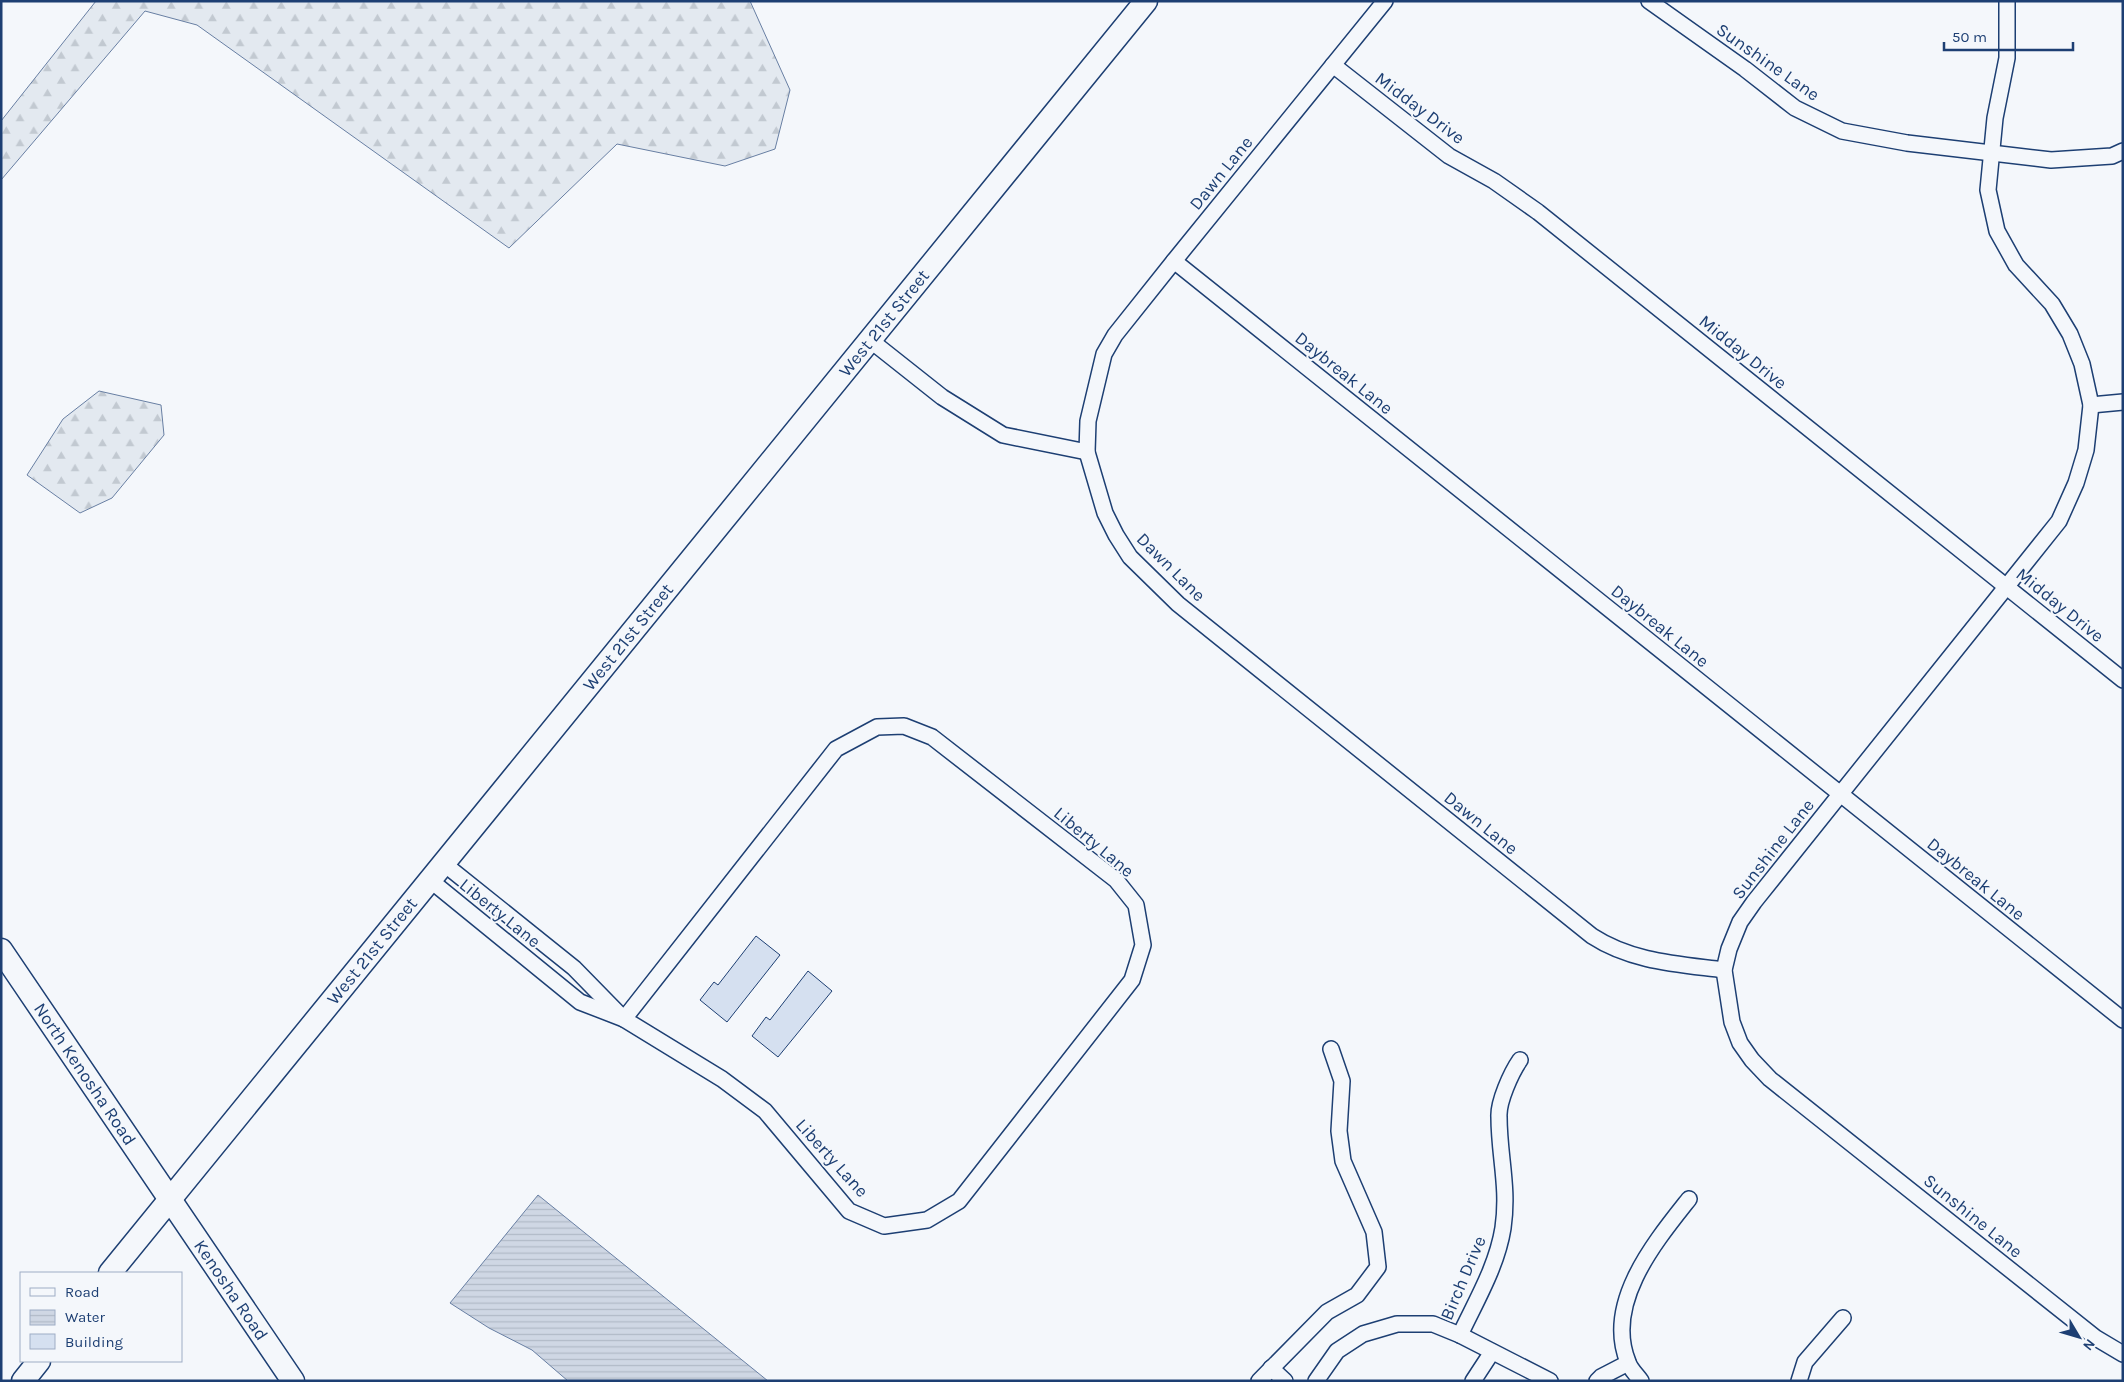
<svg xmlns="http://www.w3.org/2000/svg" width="2124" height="1382" font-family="Karla,sans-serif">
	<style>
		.forest { fill: url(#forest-firs); stroke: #687fa3 }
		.water { fill: url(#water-rules); stroke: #687fa3 }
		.building { fill: #d5e0f0; stroke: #1d3f73 }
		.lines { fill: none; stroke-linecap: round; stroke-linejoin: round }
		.street-casing { stroke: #1d3f73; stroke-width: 18 }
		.secondary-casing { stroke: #1d3f73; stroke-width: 25 }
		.street { stroke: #f4f7fb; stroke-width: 15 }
		.secondary { stroke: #f4f7fb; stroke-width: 22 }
		.labels { text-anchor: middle; stroke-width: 4; stroke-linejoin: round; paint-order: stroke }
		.street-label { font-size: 18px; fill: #1d3f73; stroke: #f4f7fb }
	</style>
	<defs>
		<pattern id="forest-firs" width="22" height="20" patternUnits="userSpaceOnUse" patternTransform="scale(1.25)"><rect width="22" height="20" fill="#e3e9f0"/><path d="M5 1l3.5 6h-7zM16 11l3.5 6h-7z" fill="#c2c9d1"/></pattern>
		<pattern id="water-rules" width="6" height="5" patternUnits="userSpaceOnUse" patternTransform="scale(1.25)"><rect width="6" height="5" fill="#cfd7e4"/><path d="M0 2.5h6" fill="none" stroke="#b1bac7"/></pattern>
	</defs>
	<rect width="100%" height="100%" fill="#f4f7fb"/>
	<g class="forest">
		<path d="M96,1H750L790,90L775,149L725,166L617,144L509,248L197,25L145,11L1,180V121Z"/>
		<path d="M99,391L161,405L164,435L112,498L80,513L27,475L63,419Z"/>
	</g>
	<path class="water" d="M538,1195L768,1381H568L532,1350L489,1328L450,1303Z"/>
	<g class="building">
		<path d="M756,936L780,955L727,1022L700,1000L714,982L718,985Z"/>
		<path d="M808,971L832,991L778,1057L752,1036L766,1017L770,1020Z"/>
	</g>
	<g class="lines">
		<defs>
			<g id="street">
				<path d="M1385,1L1174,261L1115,335L1104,354L1088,421L1087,452L1105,513L1116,535L1130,557L1178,604L1592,936C1632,962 1678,964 1724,970"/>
				<path d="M1649,1L1745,69L1795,108L1842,131L1907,143L2051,160L2112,156L2123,151"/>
				<path d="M2007,1V58L1995,118L1988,190L1997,231L2016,265L2052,304L2070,334L2082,364L2091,405L2086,450L2076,483L2059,521L1754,902L1740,922L1729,949L1724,970L1732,1022L1740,1043L1752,1060L1770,1079L2096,1338L2123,1354"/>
				<path d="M1333,65L1449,156L1494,181L1538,212L2123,680"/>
				<path d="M1174,261L2123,1020"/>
				<path d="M870,340L942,397L1003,435L1087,452"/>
				<path d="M2091,405L2123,402"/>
				<path d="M904,726L932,737L1116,880L1136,905L1143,945L1132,980L959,1201L927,1220L884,1226L849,1211L765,1111L722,1079L624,1019L836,749L877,727Z"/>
				<path d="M443,863L574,968L621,1016"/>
				<path d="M430,880L580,1002L624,1019"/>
				<path d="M1460,1335C1476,1301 1497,1266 1503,1228C1509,1187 1499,1156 1499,1117C1498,1102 1511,1073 1520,1060"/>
				<path d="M1271,1368L1285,1381"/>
				<path d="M1259,1381L1327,1312L1357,1295L1378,1267L1374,1232L1343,1161L1339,1131L1342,1081L1331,1049"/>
				<path d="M1316,1381L1337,1351L1363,1334L1397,1324H1433L1460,1335L1550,1381"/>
				<path d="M1473,1381L1492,1352"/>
				<path d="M1597,1381L1601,1377L1628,1363"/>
				<path d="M1641,1381C1637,1375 1630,1369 1628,1362C1604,1303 1655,1242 1689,1199"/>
				<path d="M1799,1381L1805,1362L1843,1318"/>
			</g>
			<g id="secondary">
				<path d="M1,950L293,1381"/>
				<path d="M110,1273L1146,1"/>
				<path d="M23,1381L39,1361"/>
			</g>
		</defs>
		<use href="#street" class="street-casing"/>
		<use href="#secondary" class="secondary-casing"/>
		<use href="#street" class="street"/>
		<use href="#secondary" class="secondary"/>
	</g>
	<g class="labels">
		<g class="street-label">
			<text transform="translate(1768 62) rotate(35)" y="6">Sunshine Lane</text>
			<text transform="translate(1420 108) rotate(37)" y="6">Midday Drive</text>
			<text transform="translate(1221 173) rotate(-51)" y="6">Dawn Lane</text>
			<text transform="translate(884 323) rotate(-51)" y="6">West 21st Street</text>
			<text transform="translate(1743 352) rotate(39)" y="6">Midday Drive</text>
			<text transform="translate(1344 373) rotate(39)" y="6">Daybreak Lane</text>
			<text transform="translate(1171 567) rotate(45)" y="6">Dawn Lane</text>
			<text transform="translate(2060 605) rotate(39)" y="6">Midday Drive</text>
			<text transform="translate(1660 626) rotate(39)" y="6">Daybreak Lane</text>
			<text transform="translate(628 637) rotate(-51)" y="6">West 21st Street</text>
			<text transform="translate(1481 823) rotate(39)" y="6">Dawn Lane</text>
			<text transform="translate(1094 842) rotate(40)" y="6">Liberty Lane</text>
			<text transform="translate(1773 849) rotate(-52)" y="6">Sunshine Lane</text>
			<text transform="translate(1976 879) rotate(39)" y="6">Daybreak Lane</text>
			<text transform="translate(500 913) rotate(39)" y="6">Liberty Lane</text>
			<text transform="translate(372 951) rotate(-51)" y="6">West 21st Street</text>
			<text transform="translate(85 1074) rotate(56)" y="6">North Kenosha Road</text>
			<text transform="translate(832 1158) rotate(48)" y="6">Liberty Lane</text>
			<text transform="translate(1973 1216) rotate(39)" y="6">Sunshine Lane</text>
			<text transform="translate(1463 1278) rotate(-67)" y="6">Birch Drive</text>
			<text transform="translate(231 1290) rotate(56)" y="6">Kenosha Road</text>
		</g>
	</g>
	<rect width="2124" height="1382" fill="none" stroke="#1d3f73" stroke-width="5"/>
	<rect x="20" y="1272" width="162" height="90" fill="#f4f7fb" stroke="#9eadc5"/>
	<rect x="30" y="1288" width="25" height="8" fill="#f4f7fb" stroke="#9eadc5"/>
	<text x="65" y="1297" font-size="15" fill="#1d3f73">Road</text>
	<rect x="30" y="1310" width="25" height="15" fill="url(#water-rules)" stroke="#9eadc5"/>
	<text x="65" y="1322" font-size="15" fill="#1d3f73">Water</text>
	<rect x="30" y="1334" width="25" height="15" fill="#d5e0f0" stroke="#9eadc5"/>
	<text x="65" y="1347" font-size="15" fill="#1d3f73">Building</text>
	<g transform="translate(2079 1337) rotate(128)" stroke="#f4f7fb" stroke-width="4" paint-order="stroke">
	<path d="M0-4L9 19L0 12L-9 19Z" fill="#1d3f73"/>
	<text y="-8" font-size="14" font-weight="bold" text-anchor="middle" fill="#1d3f73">N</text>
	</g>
	<path d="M1944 42v8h129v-8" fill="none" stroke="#1d3f73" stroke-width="2.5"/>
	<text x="1952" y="42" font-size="15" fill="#1d3f73" stroke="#f4f7fb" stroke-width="4" paint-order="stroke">50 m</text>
</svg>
